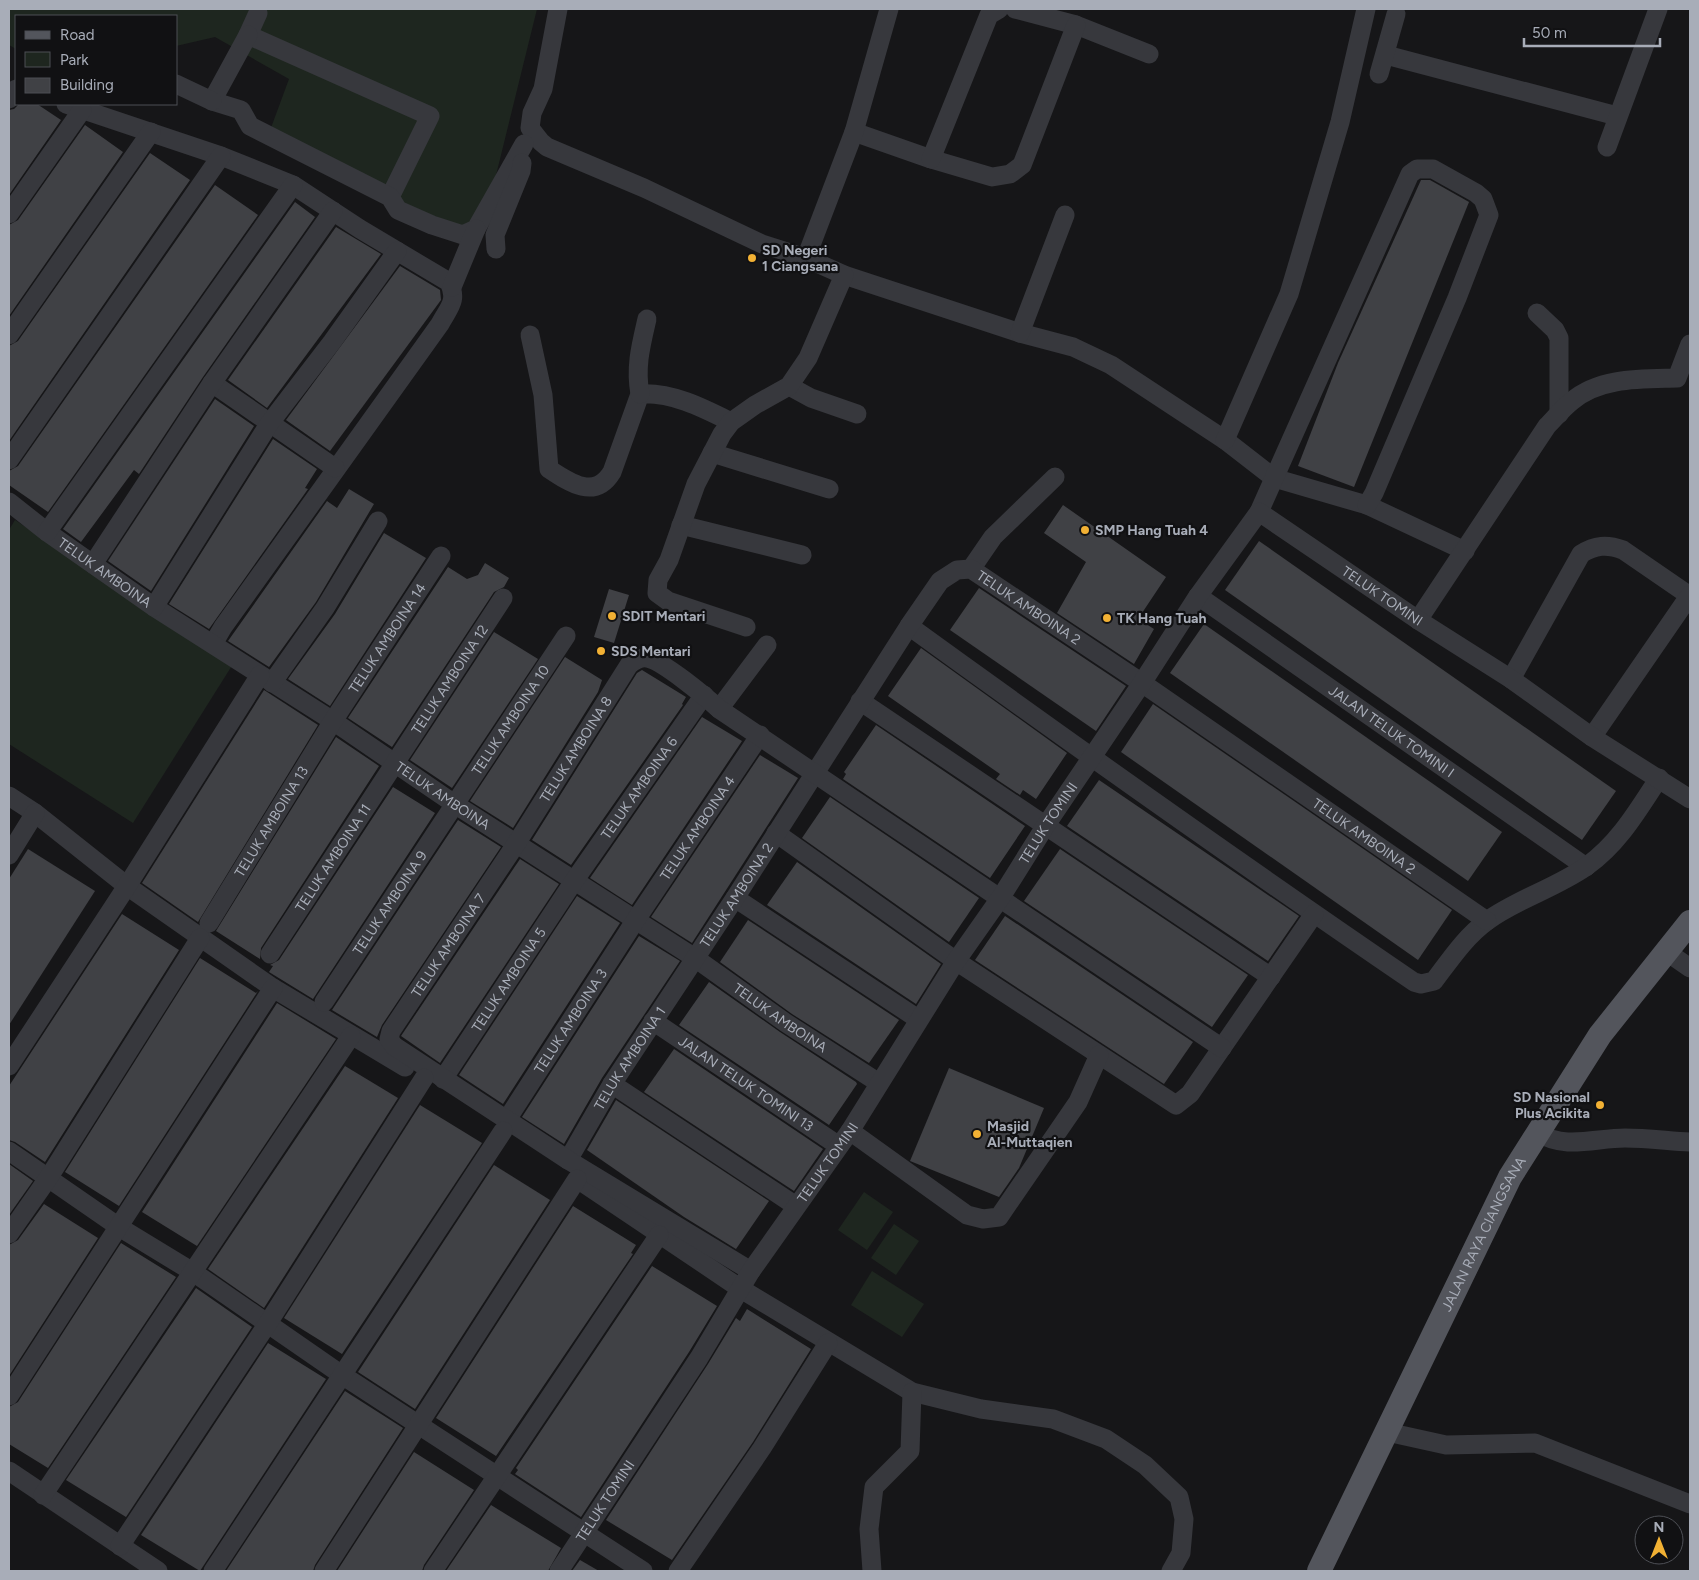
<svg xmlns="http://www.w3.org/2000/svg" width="1699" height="1580" font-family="Figtree,sans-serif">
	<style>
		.green { fill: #1e261f }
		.building { fill: #404145 }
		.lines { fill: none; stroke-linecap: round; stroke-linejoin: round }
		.minor { stroke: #37383d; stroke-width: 19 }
		.major { stroke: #53555c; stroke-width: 24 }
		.poi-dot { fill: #f2b134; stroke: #111113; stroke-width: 2 }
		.labels { text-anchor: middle; stroke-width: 4.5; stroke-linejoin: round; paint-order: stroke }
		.poi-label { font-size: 14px; font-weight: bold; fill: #a8adb8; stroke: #111113; text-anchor: start }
		.street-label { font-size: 14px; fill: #a8adb8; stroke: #111113 }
	</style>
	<rect width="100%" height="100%" fill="#161618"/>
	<g class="green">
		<path d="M9,9H537L481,236L265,144L289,79L215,37L176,46V16H16V49L9,45Z"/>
		<path d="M15,520L233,664L133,823L9,744V530Z"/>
		<path d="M864,1192L893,1212L867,1250L838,1230Z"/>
		<path d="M894,1224L919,1241L896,1275L871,1258Z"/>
		<path d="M872,1271L924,1304L902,1337L851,1305Z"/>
	</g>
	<g class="building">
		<path d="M19,104H37L61,120L9,195V110L14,109Z"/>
		<path d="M85,125L123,152L9,316V225L18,220Z"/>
		<path d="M150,153L190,180L9,441V346L18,341Z"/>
		<path d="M1421,180H1430L1469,202L1354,487L1298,466L1338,363Z"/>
		<path d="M215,185L258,215L48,512L9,485V471L18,466Z"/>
		<path d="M295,202L315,217L203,377L139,474L134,470L81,542L63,529Z"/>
		<path d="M336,227L381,254L267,408L228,380Z"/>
		<path d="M400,266L440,290L441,300L330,451L286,420Z"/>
		<path d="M215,399L254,426L151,591L108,561Z"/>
		<path d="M273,439L317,469L305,488L308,489L209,629L169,604Z"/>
		<path d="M349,489L374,504L316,602L269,667L228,641L327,501L337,508Z"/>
		<path d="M1063,505L1166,577L1138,619L1154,629L1134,664L1057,613L1086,562L1044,533Z"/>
		<path d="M384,533L426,558L330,706L288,679L335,614Z"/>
		<path d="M1259,541L1616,791L1582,840L1225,590Z"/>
		<path d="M485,563L509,578L504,587L494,592L392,747L348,718L448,567L467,579L478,575Z"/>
		<path d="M979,588L1126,686L1096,731L950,630Z"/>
		<path d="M609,589L629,595L614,643L594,637Z"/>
		<path d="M1204,624L1502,832L1468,881L1170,673Z"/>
		<path d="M494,632L538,659L452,788L410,760Z"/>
		<path d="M921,648L1067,753L1036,799L1023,790L1020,795L996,779L1000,774L888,696Z"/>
		<path d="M565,657L602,680L598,692L513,828L470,801Z"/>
		<path d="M642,670L686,697L682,704L683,705L571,865L532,840L637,673Z"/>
		<path d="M264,690L318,725L198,922L142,883Z"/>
		<path d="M1153,704L1452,910L1418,960L1121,752Z"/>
		<path d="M702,717L742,741L632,905L590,878Z"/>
		<path d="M876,725L1025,826L990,878L843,779L846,774L844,772Z"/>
		<path d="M336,737L379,766L261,948L260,959L216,931Z"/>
		<path d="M760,755L798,778L692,943L651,917Z"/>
		<path d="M1099,780L1299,916L1268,961L1067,826Z"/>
		<path d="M393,787L435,813L313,999L269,972L273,966L270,965L279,960Z"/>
		<path d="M830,797L979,898L949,942L802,838Z"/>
		<path d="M458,820L501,847L382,1025L377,1037L332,1010Z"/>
		<path d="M28,849L95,891L9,1025V879Z"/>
		<path d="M1060,849L1248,975L1212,1027L1024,901Z"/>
		<path d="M520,859L559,884L440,1063L401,1036Z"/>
		<path d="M797,862L941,964L916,1004L767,905Z"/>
		<path d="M577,896L620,923L503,1104L459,1075Z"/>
		<path d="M122,914L179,950L45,1162L15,1142L9,1140V1086Z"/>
		<path d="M1005,916L1193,1042L1164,1084L975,960Z"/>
		<path d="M748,920L899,1020L869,1063L792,1014L720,962Z"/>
		<path d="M639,936L680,961L602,1078L564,1144L522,1117Z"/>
		<path d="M200,958L256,993L258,991L119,1206L65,1172Z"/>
		<path d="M709,982L780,1032L856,1082L857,1084L829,1125L679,1025Z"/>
		<path d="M277,1003L336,1039L197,1246L142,1212Z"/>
		<path d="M674,1049L823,1149L794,1191L644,1092Z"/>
		<path d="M345,1066L398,1098L264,1308L208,1269Z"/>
		<path d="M949,1068L1044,1108L1019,1168L999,1197L910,1161Z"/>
		<path d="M616,1100L769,1201L736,1249L684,1217L587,1150Z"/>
		<path d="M420,1105L482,1143L342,1354L284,1318Z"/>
		<path d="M9,1164L33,1181L9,1215Z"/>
		<path d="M494,1165L550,1200L415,1409L358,1372Z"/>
		<path d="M44,1204L98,1238L9,1376V1245L18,1240Z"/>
		<path d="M573,1206L636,1245L631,1253L633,1254L496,1456L436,1418Z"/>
		<path d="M121,1243L176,1277L48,1468L9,1444V1407L18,1402Z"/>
		<path d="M652,1266L717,1306L689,1352L581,1517L515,1474L518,1470L516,1468Z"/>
		<path d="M196,1288L252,1327L126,1517L66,1480Z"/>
		<path d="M747,1309L811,1349L753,1442L672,1560L606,1520L708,1364L736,1318L740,1321Z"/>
		<path d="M268,1343L326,1379L200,1571L141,1535Z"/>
		<path d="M345,1391L403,1428L315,1565L313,1571H226Z"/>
		<path d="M414,1452L474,1490L424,1565L422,1571H337Z"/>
		<path d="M491,1505L561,1548L548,1571H446Z"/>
		<path d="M580,1560L599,1571H572Z"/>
	</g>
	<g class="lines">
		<g class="minor">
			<path d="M558,9L543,89L532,113L530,128L541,142L547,147L644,188L762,244L806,258L844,275L1020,333L1073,347L1111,365L1225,440L1274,478L1367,505L1465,551"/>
			<path d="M1015,9L1076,25L1149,54"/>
			<path d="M258,13L248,35L430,116L390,197"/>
			<path d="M248,35L212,101L241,110L250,126L390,197L398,210L432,225L463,235L476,229L524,144"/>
			<path d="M1386,55L1617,116"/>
			<path d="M1379,74L1396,14"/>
			<path d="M176,84L212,101"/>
			<path d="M9,99L16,89"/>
			<path d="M66,104L221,156L293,185L360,229L449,282C458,301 449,307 440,324L223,627L213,644"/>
			<path d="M854,132L931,159L992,177L1010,174L1022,165L1076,25"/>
			<path d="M1607,147L1658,9"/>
			<path d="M931,159L989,15L999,9"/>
			<path d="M9,214L82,110"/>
			<path d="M496,249L495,235L521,171L522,163"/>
			<path d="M806,258L854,132L889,9"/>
			<path d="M452,287L476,229"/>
			<path d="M1537,313L1555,330L1559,338V414"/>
			<path d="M1020,333L1065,215"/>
			<path d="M9,335L151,132"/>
			<path d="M530,335L543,395L549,469C570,483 595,500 612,472L640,394C672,392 703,408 731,422"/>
			<path d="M212,383L335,468"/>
			<path d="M789,386L811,398L857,414"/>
			<path d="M640,394C635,367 641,345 647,319"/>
			<path d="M1225,440L1289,294L1340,122L1366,9"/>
			<path d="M712,453L829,489"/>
			<path d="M9,460L221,156"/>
			<path id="s1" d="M9,502L47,532L154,607L333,721L456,805L695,958L786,1023L879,1083"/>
			<path d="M1259,512L1410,174L1417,169H1433L1476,193L1483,199L1489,215L1457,298L1374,493L1367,505"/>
			<path d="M681,525L802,555"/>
			<path d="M47,532L293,185"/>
			<path d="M93,564L212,383L333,211"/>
			<path d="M971,569L993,537L1055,477"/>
			<path id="s2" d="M1198,596L1586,867"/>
			<path d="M154,607L269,424L332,342L397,251"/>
			<path d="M1418,620L1547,426C1555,418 1563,408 1572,401C1600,377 1642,379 1677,378L1690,344"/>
			<path d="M909,626C1076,747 1244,866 1414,982L1421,984L1434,981C1450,960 1465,937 1487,921C1517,899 1556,888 1587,866C1619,843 1638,810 1659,778"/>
			<path d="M746,627L668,601L657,593L658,580L669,560L696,484L722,434L731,422L755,405L789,386L808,358L844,275"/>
			<path d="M1511,679L1581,554C1595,545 1607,544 1623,550L1690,596"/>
			<path d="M272,683L325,608L378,521"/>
			<path d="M860,701L1271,977"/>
			<path d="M719,709L767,645"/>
			<path d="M1592,737L1690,595"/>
			<path d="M9,796L35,813L127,886L273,988L405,1067"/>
			<path d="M776,833L956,961L1176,1105L1190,1094L1314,914"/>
			<path d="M9,855L35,813"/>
			<path d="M735,898L918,1019"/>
			<path id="s3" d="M209,923L333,721L441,556"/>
			<path d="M1667,952L1690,968"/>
			<path id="s4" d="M270,954L503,598"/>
			<path id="s5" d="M324,1002L566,636"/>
			<path id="s6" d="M653,1021L839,1146"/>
			<path d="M9,1066L127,886L260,675"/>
			<path id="s7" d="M443,1079L574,881L704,695"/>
			<path d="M612,1084L796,1206"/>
			<path id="s8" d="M506,1121L635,921L760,735"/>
			<path d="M850,1131L967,1215L983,1219L999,1217L1078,1102L1099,1055"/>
			<path d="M1539,1133C1564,1150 1596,1138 1625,1138C1647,1138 1669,1141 1690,1142"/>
			<path d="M9,1151L119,1227L193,1272L342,1375L643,1571"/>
			<path id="s9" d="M568,1160L612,1084L735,898L909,626L940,581L957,570L971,569L1142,683L1487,921"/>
			<path d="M585,1184L741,1289L912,1392L981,1409L1053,1419L1106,1439L1145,1465L1179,1497L1184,1519L1181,1553L1171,1571"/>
			<path d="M9,1234L49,1177L200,938"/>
			<path id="s10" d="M751,1271L568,1160L394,1046L389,1039L391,1031L516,844L629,665C634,661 640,657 647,658C663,661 706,697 719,709L1222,1048"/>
			<path d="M9,1396L273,988"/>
			<path d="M1387,1432L1446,1445L1535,1443L1690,1504"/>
			<path d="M9,1471L158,1571"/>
			<path d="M43,1495L351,1036"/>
			<path d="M120,1546L268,1323L424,1078"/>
			<path d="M213,1571L503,1131"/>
			<path d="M324,1571L577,1179"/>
			<path d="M433,1571L659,1235"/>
			<path id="s11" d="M559,1571L699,1358L751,1271L850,1131L956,961L1001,897L1046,825L1142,683L1198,596L1259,512L1418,620L1511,679L1592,737L1690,799"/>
			<path d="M678,1571L762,1448L828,1343"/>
			<path d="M872,1571L869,1529L874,1487L910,1451L912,1392"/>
		</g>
		<path class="major" id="s12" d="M1319,1571L1510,1177L1600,1035L1690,922"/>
	</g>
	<g class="poi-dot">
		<circle cx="752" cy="258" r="5"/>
		<circle cx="1085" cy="530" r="5"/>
		<circle cx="612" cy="616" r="5"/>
		<circle cx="1107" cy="618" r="5"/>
		<circle cx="601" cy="651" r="5"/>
		<circle cx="1600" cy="1105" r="5"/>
		<circle cx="977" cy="1134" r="5"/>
	</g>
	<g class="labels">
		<g class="poi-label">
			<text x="762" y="255">SD Negeri<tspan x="762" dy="16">1 Ciangsana</tspan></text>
			<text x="1095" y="535">SMP Hang Tuah 4</text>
			<text x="622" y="621">SDIT Mentari</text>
			<text x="1117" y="623">TK Hang Tuah</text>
			<text x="611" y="656">SDS Mentari</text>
			<text x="1590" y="1102" text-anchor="end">SD Nasional<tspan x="1590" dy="16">Plus Acikita</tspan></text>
			<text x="987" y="1131">Masjid<tspan x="987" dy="16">Al-Muttaqien</tspan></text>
		</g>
		<g class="street-label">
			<text dy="5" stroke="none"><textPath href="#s1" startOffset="119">TELUK AMBOINA</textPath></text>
			<text dy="5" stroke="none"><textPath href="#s11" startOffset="1419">TELUK TOMINI</textPath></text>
			<text dy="5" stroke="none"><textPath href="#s9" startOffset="792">TELUK AMBOINA 2</textPath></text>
			<text dy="5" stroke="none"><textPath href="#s3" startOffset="336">TELUK AMBOINA 14</textPath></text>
			<text dy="5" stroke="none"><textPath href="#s4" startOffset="328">TELUK AMBOINA 12</textPath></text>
			<text dy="5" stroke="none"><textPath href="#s5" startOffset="338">TELUK AMBOINA 10</textPath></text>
			<text dy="5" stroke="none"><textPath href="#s2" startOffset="236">JALAN TELUK TOMINI I</textPath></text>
			<text dy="5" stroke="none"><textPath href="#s10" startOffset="776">TELUK AMBOINA 8</textPath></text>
			<text dy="5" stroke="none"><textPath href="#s7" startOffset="351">TELUK AMBOINA 6</textPath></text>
			<text dy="5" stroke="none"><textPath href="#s1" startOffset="524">TELUK AMBOINA</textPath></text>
			<text dy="5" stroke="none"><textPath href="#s3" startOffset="119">TELUK AMBOINA 13</textPath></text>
			<text dy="5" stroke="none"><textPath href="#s11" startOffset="894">TELUK TOMINI</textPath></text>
			<text dy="5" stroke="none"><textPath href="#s8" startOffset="350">TELUK AMBOINA 4</textPath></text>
			<text dy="5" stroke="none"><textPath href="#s9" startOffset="1198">TELUK AMBOINA 2</textPath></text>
			<text dy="5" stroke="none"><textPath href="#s4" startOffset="115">TELUK AMBOINA 11</textPath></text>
			<text dy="5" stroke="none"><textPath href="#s9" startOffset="314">TELUK AMBOINA 2</textPath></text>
			<text dy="5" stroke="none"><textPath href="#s5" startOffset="119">TELUK AMBOINA 9</textPath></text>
			<text dy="5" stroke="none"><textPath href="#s10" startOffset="542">TELUK AMBOINA 7</textPath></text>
			<text dy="5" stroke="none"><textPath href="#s7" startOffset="119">TELUK AMBOINA 5</textPath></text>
			<text dy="5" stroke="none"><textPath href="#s1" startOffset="928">TELUK AMBOINA</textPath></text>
			<text dy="5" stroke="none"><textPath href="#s8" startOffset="119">TELUK AMBOINA 3</textPath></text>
			<text dy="5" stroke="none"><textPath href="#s9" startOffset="119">TELUK AMBOINA 1</textPath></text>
			<text dy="5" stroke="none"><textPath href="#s6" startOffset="112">JALAN TELUK TOMINI 13</textPath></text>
			<text dy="5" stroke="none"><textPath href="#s11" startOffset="489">TELUK TOMINI</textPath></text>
			<text dy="5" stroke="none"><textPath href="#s12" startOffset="375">JALAN RAYA CIANGSANA</textPath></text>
			<text dy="5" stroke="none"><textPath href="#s11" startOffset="84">TELUK TOMINI</textPath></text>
		</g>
	</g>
	<rect width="1699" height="1580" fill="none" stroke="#a8adb8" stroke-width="20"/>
	<rect x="15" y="15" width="162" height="90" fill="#111113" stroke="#4d4f55"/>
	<rect x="25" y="31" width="25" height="8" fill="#53555c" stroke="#4d4f55"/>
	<text x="60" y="40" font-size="15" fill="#a8adb8">Road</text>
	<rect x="25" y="52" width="25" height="15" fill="#1e261f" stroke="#4d4f55"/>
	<text x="60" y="65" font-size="15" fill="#a8adb8">Park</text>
	<rect x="25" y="78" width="25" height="15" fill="#404145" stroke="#4d4f55"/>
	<text x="60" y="90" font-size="15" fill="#a8adb8">Building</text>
	<g transform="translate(1659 1540)"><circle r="24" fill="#111113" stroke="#4d4f55"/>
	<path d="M0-4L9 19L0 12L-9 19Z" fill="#f2b134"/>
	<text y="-8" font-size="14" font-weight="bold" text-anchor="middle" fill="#a8adb8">N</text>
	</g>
	<path d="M1524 38v8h136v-8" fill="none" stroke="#a8adb8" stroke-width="2.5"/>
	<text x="1532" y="38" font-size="15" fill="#a8adb8" stroke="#111113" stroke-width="4" paint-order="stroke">50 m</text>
</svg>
